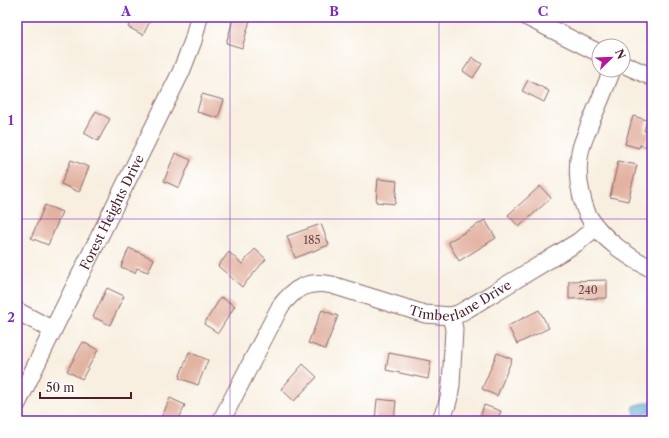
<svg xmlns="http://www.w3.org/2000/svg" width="669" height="438" font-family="'Libre Caslon Text',serif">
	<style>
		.water { fill: #58abd4; stroke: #516580 }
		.building { fill: #e3b3a2 }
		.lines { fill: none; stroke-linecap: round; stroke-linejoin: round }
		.minor-casing { stroke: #87686a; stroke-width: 19 }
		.minor { stroke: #fff; stroke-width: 17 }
		.grid { fill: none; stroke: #7b2cbf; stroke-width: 1; stroke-opacity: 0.55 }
		.labels { text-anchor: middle; stroke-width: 3; stroke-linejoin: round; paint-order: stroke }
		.number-label { font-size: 11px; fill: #704449 }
		.street-label { font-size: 13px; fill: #4a1f2b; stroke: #fff }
		.neatline { fill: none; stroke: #7b2cbf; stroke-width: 1.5 }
		.grid-label { font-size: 13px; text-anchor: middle; font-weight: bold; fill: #7b2cbf }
	</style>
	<rect width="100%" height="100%" fill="#fff"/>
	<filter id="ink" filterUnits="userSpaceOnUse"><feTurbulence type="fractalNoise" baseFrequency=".025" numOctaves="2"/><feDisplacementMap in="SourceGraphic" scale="8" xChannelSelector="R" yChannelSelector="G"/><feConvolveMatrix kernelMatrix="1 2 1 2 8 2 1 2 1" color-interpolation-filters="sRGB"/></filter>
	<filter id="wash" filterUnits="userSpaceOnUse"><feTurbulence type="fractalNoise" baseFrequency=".012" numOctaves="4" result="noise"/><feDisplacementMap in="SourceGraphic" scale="16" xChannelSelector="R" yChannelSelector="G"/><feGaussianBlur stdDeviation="0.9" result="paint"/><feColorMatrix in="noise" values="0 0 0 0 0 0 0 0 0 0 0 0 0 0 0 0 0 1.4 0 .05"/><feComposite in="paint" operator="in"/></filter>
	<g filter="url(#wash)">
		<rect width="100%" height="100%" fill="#f8efe0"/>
		<path class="water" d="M652,401V411L635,416L633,406Z"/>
		<g id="blocks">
			<g class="building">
				<path d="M133,17H152L143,35L128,27Z"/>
				<path d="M234,17H251L242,48L226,43Z"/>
				<path d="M472,57L482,64L473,78L463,71Z"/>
				<path d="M528,80L549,91L544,102L522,91Z"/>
				<path d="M202,94L224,100L218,118L197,112Z"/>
				<path d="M96,111L110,119L98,141L84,133Z"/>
				<path d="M633,116L647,120L644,131L650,132L645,147L640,145L639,148L625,144Z"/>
				<path d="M175,153L191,160L179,188L164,181Z"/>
				<path d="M71,160L89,167L79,192L61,184Z"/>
				<path d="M618,161L637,165L628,201L610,197Z"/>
				<path d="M378,179L397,181L395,204L376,202Z"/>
				<path d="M540,186L551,198L519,227L508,215Z"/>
				<path d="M45,205L62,212L48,245L31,238Z"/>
				<path d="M485,220L496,238L459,261L448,242Z"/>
				<path d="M321,224L329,245L295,258L287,236Z"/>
				<path d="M129,248L154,259L148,272L137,268L135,273L121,267Z"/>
				<path d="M255,249L266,259L242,287L218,266L229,252L242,264Z"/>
				<path d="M607,280V298L569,299V281Z"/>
				<path d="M107,288L124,296L110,325L93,317Z"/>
				<path d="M221,297L235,306L218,333L204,324Z"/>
				<path d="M322,310L338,316L325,349L308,343Z"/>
				<path d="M539,310L549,328L517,344L508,326Z"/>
				<path d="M83,342L98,350L82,379L67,371Z"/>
				<path d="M189,352L208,360L198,385L179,378Z"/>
				<path d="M389,353L431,361L428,379L386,370Z"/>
				<path d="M497,353L512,359L497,396L482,389Z"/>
				<path d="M303,364L317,377L294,401L281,389Z"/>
				<path d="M170,398L185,405L178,421H160Z"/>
				<path d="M377,399L396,401L394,421H375Z"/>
				<path d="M484,405L501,411L497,421H479Z"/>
			</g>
		</g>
	</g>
	<g filter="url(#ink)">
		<use href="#blocks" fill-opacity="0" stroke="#87686a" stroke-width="1"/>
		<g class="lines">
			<defs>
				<g id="minor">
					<path d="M527,17L599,53"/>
					<path d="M623,64L652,77"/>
					<path d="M612,70C605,88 598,106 590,123C587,133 582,142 580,152C578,162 578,173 579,182C581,194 583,207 589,217C602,239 630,258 652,269"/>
					<path d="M17,311L53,330"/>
					<path id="s1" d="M17,404L53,330L181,72L193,41L199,17"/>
					<path id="s2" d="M221,421L280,307C294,288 308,280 332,285L425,314L451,316L458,314L467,309L578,242L596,227"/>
					<path d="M440,421L447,405L449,397L451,385L454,329L451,316"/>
				</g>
			</defs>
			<use href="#minor" class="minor-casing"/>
			<use href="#minor" class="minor"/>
		</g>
	</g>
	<path class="grid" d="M230,17V421M439,17V421M17,219H652"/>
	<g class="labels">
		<g class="number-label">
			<text x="312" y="244">185</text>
			<text x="588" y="294">240</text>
		</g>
		<g class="street-label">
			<text dy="5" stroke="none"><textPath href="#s1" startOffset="214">Forest Heights Drive</textPath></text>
			<text dy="5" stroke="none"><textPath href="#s2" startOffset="325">Timberlane Drive</textPath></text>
		</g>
	</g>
	<rect width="669" height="438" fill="none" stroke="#fff" stroke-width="44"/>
	<g transform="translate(611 58) rotate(67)"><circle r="19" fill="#ffffff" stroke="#b7a5aa"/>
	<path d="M0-3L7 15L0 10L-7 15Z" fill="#b5179e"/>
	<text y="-6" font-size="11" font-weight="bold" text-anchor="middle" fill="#4a1f2b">N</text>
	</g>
	<path d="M40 392v6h91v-6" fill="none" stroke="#4a1f2b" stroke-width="2"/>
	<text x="46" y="392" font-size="12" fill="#4a1f2b" stroke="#ffffff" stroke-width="3" paint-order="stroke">50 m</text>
	<rect x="22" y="22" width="625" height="394" class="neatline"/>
	<g class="grid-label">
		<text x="126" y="16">A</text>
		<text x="334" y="16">B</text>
		<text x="543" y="16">C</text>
		<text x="11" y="125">1</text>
		<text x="11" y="322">2</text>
	</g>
</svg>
